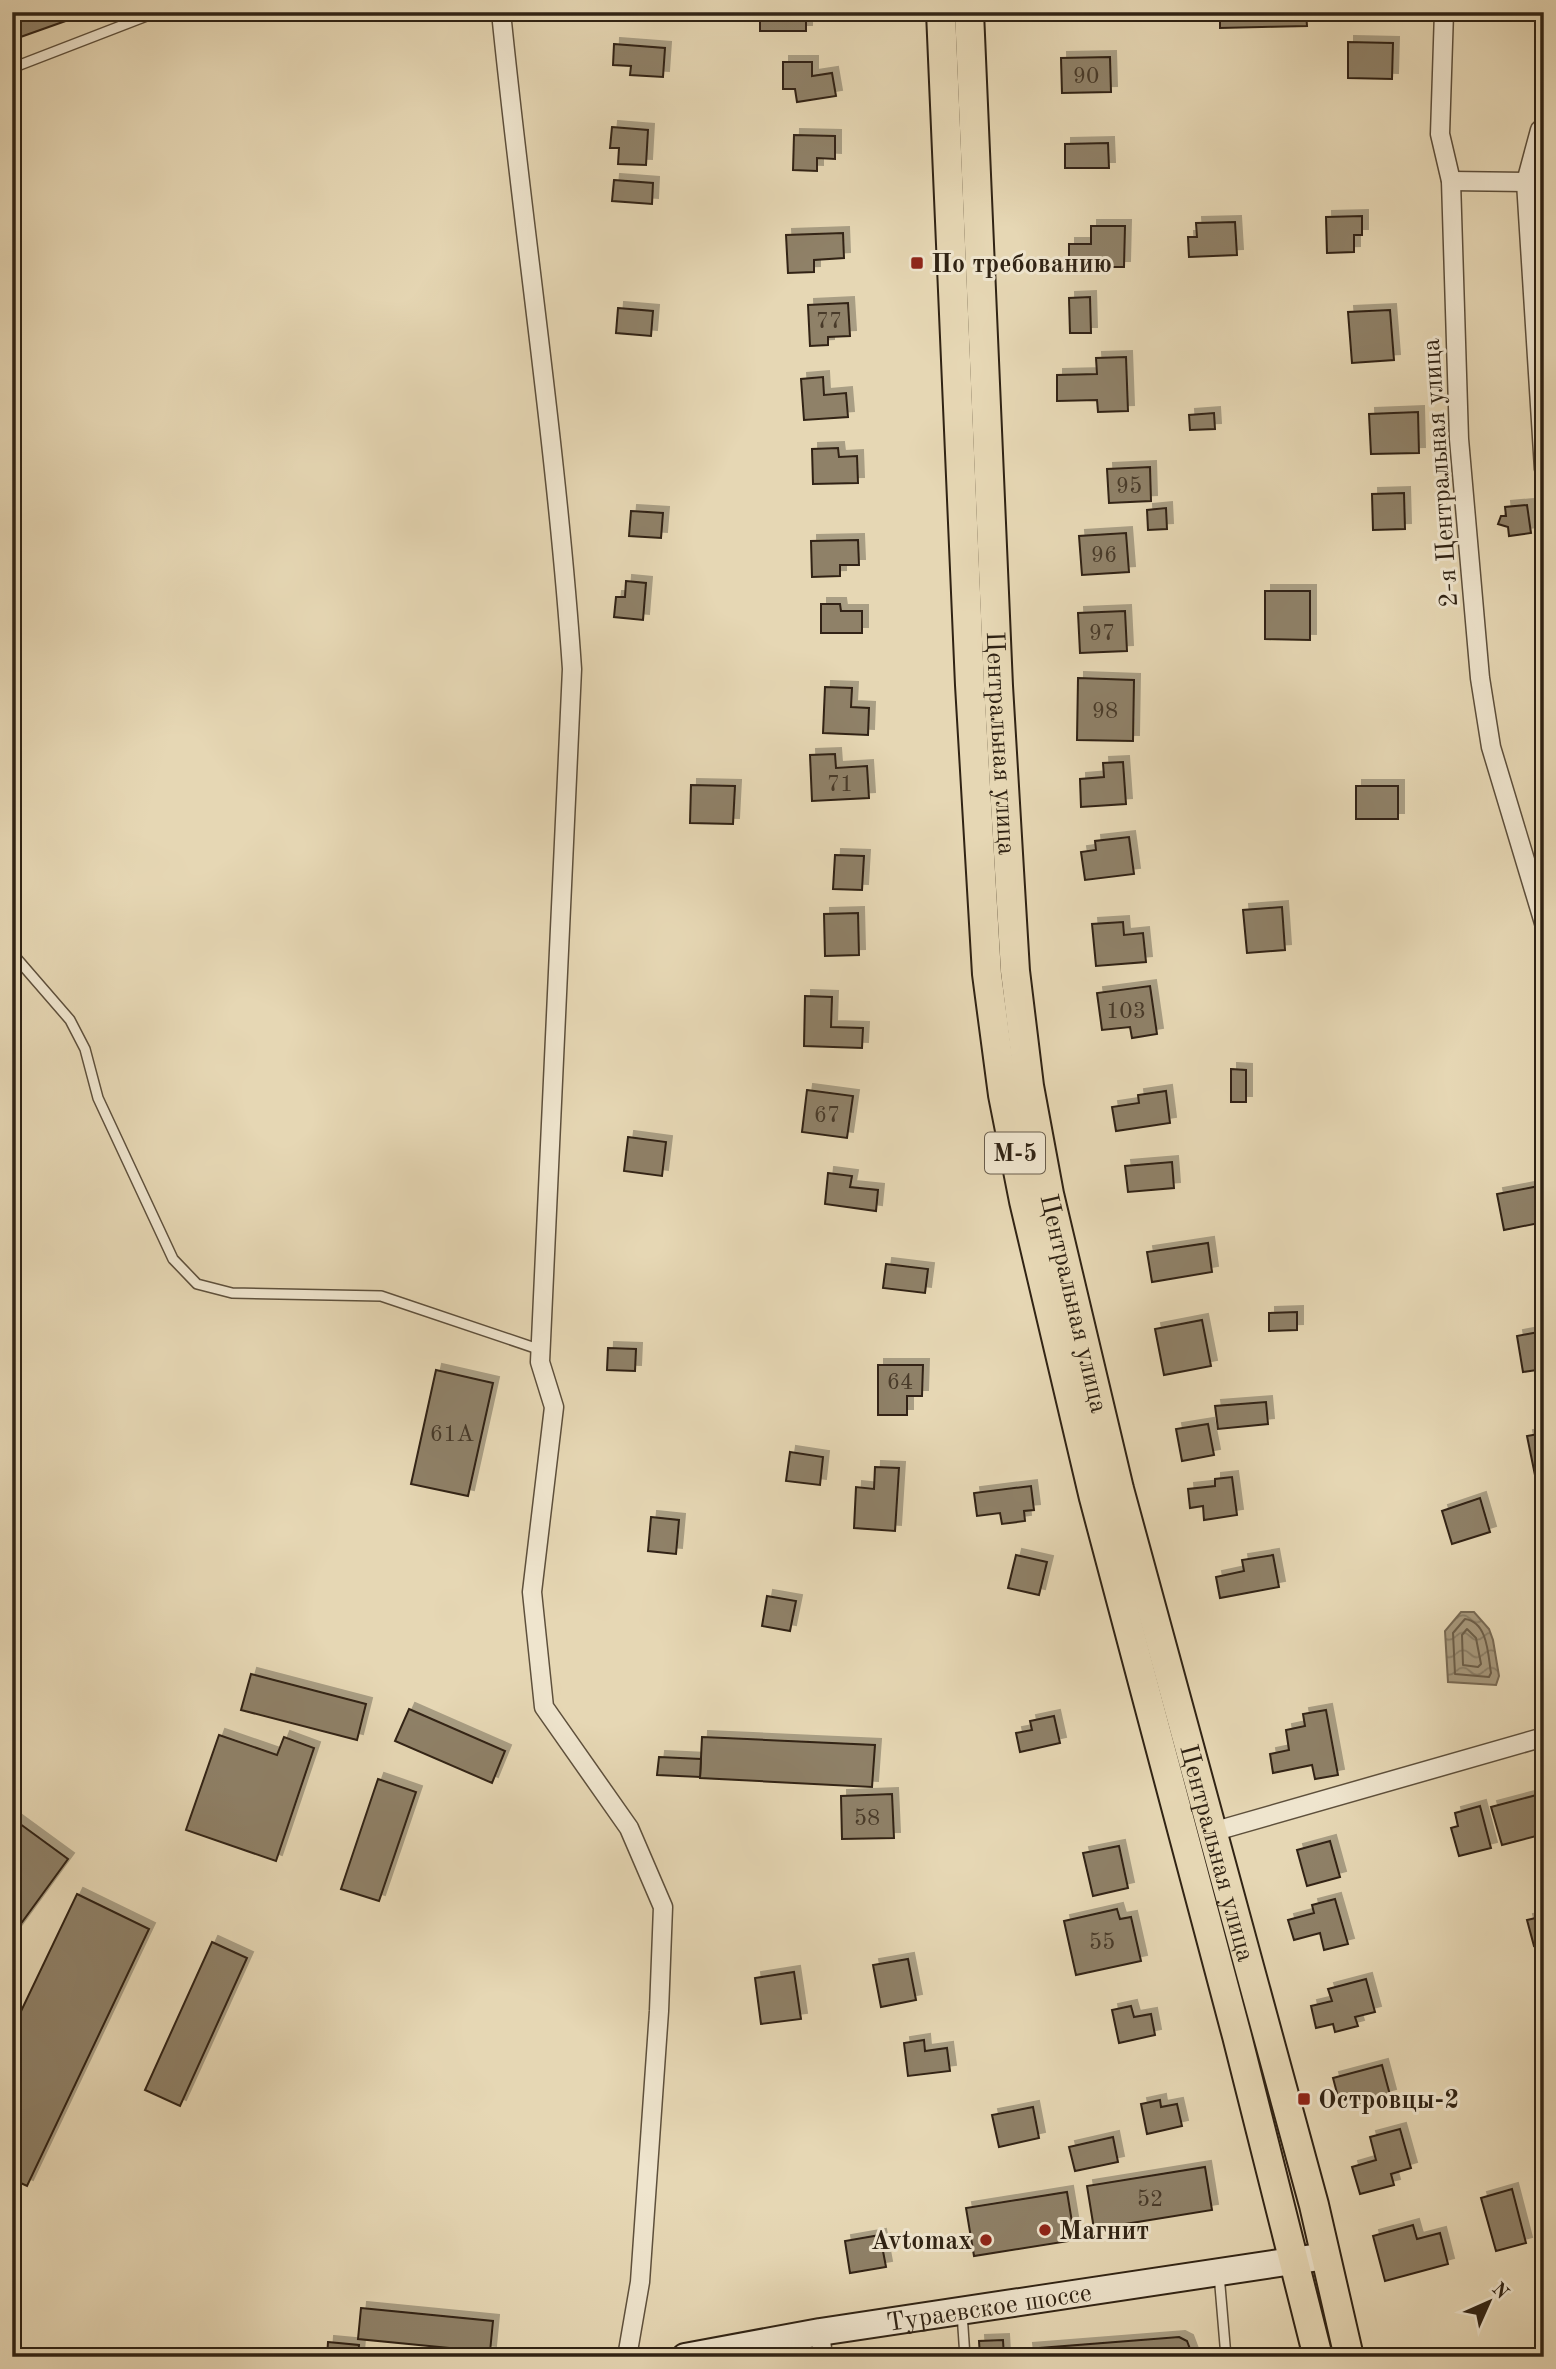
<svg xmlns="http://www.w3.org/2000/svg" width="1556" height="2369" font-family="'Old Standard TT',serif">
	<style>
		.water { fill: url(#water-waves); stroke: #786a54; stroke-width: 2 }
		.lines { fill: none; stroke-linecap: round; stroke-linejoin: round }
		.shore { stroke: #6c5e49; stroke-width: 2 }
		.building { fill: #8f8167; stroke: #302314; stroke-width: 2; filter: url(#shadow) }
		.lane-casing { stroke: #5e503c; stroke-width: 12 }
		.street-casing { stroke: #5e503c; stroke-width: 21 }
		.secondary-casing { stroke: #302314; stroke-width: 30 }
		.primary-casing { stroke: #302314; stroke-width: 32 }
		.lane { stroke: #efe5ce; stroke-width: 9 }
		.street { stroke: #efe5ce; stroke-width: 18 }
		.secondary { stroke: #efe5ce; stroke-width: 26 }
		.primary { stroke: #e6d7b4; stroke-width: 28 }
		.poi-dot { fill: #8f2418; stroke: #efe5ce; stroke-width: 2.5 }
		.labels { text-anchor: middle; stroke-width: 6; stroke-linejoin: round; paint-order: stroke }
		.number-label { font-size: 23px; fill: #483a29 }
		.shield { fill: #efe5ce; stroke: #695d4c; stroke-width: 2 }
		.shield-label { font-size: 24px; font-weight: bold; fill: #302314 }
		.poi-label { font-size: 26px; font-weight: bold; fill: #302314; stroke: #efe5ce; text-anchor: start }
		.street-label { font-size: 26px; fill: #302314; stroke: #efe5ce }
	</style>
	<defs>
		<pattern id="water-waves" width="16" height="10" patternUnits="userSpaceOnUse" patternTransform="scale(1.75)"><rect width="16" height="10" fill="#a89a7e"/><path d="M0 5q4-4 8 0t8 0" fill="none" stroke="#897d66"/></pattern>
		<filter id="shadow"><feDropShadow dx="6" dy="-6" stdDeviation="0" flood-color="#0004"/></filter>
	</defs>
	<rect width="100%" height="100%" fill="#e6d7b4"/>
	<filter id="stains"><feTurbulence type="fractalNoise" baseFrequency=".00286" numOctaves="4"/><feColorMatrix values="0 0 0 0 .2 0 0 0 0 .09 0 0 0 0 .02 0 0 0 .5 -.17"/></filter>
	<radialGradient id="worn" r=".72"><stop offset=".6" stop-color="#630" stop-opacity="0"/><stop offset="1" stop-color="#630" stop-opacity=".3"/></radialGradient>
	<path class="water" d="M1461,1612H1474L1489,1629L1493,1640L1499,1676L1496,1685L1448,1682L1445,1631Z"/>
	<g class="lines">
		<g class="shore">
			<path d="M1465,1619C1488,1622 1488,1655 1491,1673L1489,1677L1455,1674L1453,1633Z"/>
			<path d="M1467,1629L1476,1638L1481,1664L1478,1667L1463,1665L1462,1635Z"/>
		</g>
	</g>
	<g class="building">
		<path d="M12,12H91L12,40Z"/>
		<path d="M760,12H813L806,13V31H760Z"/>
		<path d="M1073,12H1113V18L1074,20Z"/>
		<path d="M1220,12H1306L1307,26L1220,28Z"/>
		<rect x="1318" y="12" width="33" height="5"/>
		<path d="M1348,42L1393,43L1392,79L1348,78Z"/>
		<path d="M614,44L665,48L663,77L630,75L631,66L613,65Z"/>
		<path d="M1110,57L1111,92L1062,93L1061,58Z"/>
		<path d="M783,62H812V76L832,73L836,96L797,102L795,89H783Z"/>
		<path d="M612,127L648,130L646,165L618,164L619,148H610Z"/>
		<path d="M794,135L835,136V159L817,158V171L793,170Z"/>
		<path d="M1108,143L1109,168H1065V144Z"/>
		<path d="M614,180L653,183L652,204L612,201Z"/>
		<path d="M1362,216V235H1354V252L1327,253L1326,217Z"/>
		<path d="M1235,222L1237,255L1189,257L1188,237H1197L1196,223Z"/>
		<path d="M1091,226H1125L1124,267H1069V244H1091Z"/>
		<path d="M843,233L844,258L814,260V272L788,273L786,235Z"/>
		<path d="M1090,297L1091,333H1070L1069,298Z"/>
		<path d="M848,303L850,336L828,337V345L810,346L808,305Z"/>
		<path d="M618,308L653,311L651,336L616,333Z"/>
		<path d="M1390,310L1394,360L1352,363L1348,312Z"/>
		<path d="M1126,357L1128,411L1098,412L1097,400L1057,401V375L1097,374L1096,358Z"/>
		<path d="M823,377L824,395L846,393L848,417L804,420L801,379Z"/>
		<path d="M1418,412L1419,453L1371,454L1369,414Z"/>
		<path d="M1214,413L1215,429L1190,430L1189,415Z"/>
		<path d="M838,448L839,457L857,456L858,483L813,484L812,449Z"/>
		<path d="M1150,467L1151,501L1109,503L1107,469Z"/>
		<path d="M1404,493L1405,529L1373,530L1372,494Z"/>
		<path d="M1527,505L1531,533L1509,536L1508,527L1498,524L1501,516H1506L1505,507Z"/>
		<path d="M1166,508L1167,529L1148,530L1147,510Z"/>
		<path d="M631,511L663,513L661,538L629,536Z"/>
		<path d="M1126,533L1129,572L1082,575L1079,536Z"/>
		<path d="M858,540L859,565H840V576L812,577L811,541Z"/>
		<path d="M626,581L646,583L643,620L614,617L616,597H625Z"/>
		<path d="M1265,591H1310V640L1265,639Z"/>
		<path d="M821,604H840L841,611H862V633H821Z"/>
		<path d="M1125,611L1127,651L1080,653L1078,613Z"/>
		<path d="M1078,678L1134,680L1133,741L1077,740Z"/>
		<path d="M825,687L852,688L851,707L869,708L868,735L823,733Z"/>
		<path d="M835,754L836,768L867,766L869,798L812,801L810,755Z"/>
		<path d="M1123,762L1126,804L1081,807L1080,779L1104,777L1103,763Z"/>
		<path d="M691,785L735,786L733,824L690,823Z"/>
		<rect x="1356" y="786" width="42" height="33"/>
		<path d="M1129,837L1134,874L1085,880L1081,852L1096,850L1095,841Z"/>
		<path d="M835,855L864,856L862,890L833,889Z"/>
		<path d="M1282,907L1285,950L1247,953L1243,910Z"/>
		<path d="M858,913L859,955L825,956L824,914Z"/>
		<path d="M1123,922L1124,935L1143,933L1146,962L1096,966L1092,924Z"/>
		<path d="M1150,986L1157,1034L1132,1038L1130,1027L1102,1030L1097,993Z"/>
		<path d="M805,996L832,997L831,1027L863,1028L862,1048L804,1046Z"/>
		<path d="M1231,1069L1246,1070V1102H1231Z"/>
		<path d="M807,1090L853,1096L847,1138L802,1132Z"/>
		<path d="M1166,1091L1170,1123L1116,1131L1112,1107L1139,1103L1138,1095Z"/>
		<path d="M628,1137L666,1142L662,1176L624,1171Z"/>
		<path d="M1172,1162L1174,1188L1128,1192L1125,1166Z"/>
		<path d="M828,1173L852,1176L850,1187L878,1190L876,1211L825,1204Z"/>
		<path d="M1544,1185V1222L1504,1230L1497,1194Z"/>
		<path d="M1208,1243L1212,1272L1152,1282L1147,1252Z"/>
		<path d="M886,1264L928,1269L925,1293L883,1288Z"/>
		<path d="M1297,1312V1330L1269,1331V1313Z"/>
		<path d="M1202,1320L1211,1366L1164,1375L1155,1329Z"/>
		<path d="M1544,1331V1369L1523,1372L1517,1336Z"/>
		<path d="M608,1348L636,1349L635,1371L607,1370Z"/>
		<path d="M878,1365H923L922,1396H907V1415H878Z"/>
		<path d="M436,1370L493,1383L468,1496L411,1484Z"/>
		<path d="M1266,1402L1268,1424L1218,1429L1215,1406Z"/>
		<path d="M1208,1424L1214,1455L1182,1461L1176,1429Z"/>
		<path d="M1544,1433V1478L1536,1480L1527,1436Z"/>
		<path d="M790,1452L823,1457L820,1485L786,1481Z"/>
		<path d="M875,1467L899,1468L895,1531L854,1528L856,1487L874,1489Z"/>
		<path d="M1232,1477L1237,1515L1204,1520L1203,1506L1190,1508L1188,1489L1215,1486V1479Z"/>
		<path d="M1031,1486L1034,1510L1024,1511L1025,1521L1002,1524L1000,1513L977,1516L974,1493Z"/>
		<path d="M1480,1498L1490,1532L1452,1544L1442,1511Z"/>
		<path d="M651,1517L679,1520L676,1554L648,1551Z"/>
		<path d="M1016,1555L1047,1562L1039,1595L1008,1588Z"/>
		<path d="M1273,1555L1279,1587L1220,1598L1216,1577L1244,1571L1242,1560Z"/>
		<path d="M767,1596L796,1601L790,1631L762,1626Z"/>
		<path d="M251,1674L366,1704L357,1740L241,1710Z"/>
		<path d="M409,1709L505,1751L492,1783L395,1741Z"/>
		<path d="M1326,1710L1338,1775L1315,1779L1312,1765L1273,1773L1270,1754L1289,1750L1286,1730L1305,1726L1303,1714Z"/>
		<path d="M1054,1716L1060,1743L1020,1752L1016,1733L1032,1730L1030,1721Z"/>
		<path d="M219,1735L277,1755L284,1737L314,1748L276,1861L186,1830Z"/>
		<path d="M702,1737L875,1745L872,1787L700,1778Z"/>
		<path d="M659,1757L701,1759L700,1777L657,1775Z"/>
		<path d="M378,1779L416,1792L379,1901L341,1889Z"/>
		<path d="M1544,1793V1834L1502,1845L1491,1807Z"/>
		<path d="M892,1794L894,1838L842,1839L841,1796Z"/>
		<path d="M1480,1806L1491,1848L1459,1856L1451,1828L1458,1826L1455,1813Z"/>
		<path d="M12,1818L68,1859L12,1936Z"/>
		<path d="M1330,1841L1340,1877L1307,1886L1297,1850Z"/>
		<path d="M1119,1846L1128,1888L1093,1896L1083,1853Z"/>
		<path d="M77,1894L149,1929L27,2186L12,2179V2030Z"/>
		<path d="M1335,1899L1348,1944L1324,1950L1320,1933L1294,1940L1288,1920L1314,1913L1312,1905Z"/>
		<path d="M1117,1909L1120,1919L1131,1917L1141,1961L1076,1975L1064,1921Z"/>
		<path d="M1544,1916V1944L1534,1946L1527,1920Z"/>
		<path d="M212,1942L247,1958L180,2106L145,2090Z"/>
		<path d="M908,1959L916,2000L881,2007L873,1965Z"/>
		<path d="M794,1972L801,2019L761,2024L755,1978Z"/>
		<path d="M1366,1979L1375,2012L1355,2017L1358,2026L1335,2032L1333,2024L1316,2028L1311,2006L1332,2001L1328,1989Z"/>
		<path d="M1131,2006L1134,2017L1151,2014L1155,2035L1119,2043L1112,2010Z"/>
		<path d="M924,2040L925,2051L947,2048L950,2071L908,2076L904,2043Z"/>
		<path d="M1382,2065L1390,2095L1341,2108L1333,2078Z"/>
		<path d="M1160,2100L1161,2107L1177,2104L1182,2126L1147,2134L1141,2104Z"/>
		<path d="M1033,2107L1039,2138L999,2147L992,2115Z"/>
		<path d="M1400,2129L1411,2168L1391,2174L1394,2185L1360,2194L1352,2167L1376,2160L1370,2137Z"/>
		<path d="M1113,2137L1118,2162L1075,2171L1069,2147Z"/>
		<path d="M1205,2167L1212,2210L1094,2229L1087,2186Z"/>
		<path d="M1512,2189L1526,2243L1496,2251L1481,2198Z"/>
		<path d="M1067,2192L1075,2240L974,2256L966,2208Z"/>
		<path d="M1413,2225L1417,2239L1440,2233L1448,2264L1385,2281L1373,2236Z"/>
		<path d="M880,2235L886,2267L850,2273L845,2241Z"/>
		<path d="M361,2308L493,2321L490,2352L358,2339Z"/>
		<path d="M1179,2337L1187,2341L1193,2357H1028L1027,2349Z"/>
		<path d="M1003,2340L1004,2357H980L979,2341Z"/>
		<path d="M328,2342L359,2345L358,2357H327Z"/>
	</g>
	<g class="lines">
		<defs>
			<g id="lane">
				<path d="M12,68L157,12"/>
				<path d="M12,953L70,1020L85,1049L98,1098L173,1259L197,1284L232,1293L381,1296L541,1350"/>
				<path d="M1219,2274L1226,2357"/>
				<path d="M962,2313L965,2357"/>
			</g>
			<g id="street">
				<path d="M501,12C523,231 557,449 572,669L540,1362L554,1407L532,1592L544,1707L629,1828L663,1907L659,2011L640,2282L627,2357"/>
				<path d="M1444,12L1440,134L1451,181L1459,439L1480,678L1491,747L1544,923"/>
				<path d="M1544,127L1540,130L1526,182L1544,469"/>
				<path d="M1451,181L1526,182"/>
				<path d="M1212,1832L1544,1737"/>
				<path d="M820,2332L823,2357"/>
			</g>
			<g id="secondary">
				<path id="s1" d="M685,2357L820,2332L1326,2256"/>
			</g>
			<g id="primary">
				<path d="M941,12L970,685L987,974L1003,1095L1024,1201L1094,1498L1237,2036L1318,2357"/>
				<path id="s2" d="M969,12L998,686L1015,971L1029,1086L1049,1194L1119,1489L1314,2205L1349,2357"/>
			</g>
		</defs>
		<use href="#lane" class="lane-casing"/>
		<use href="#street" class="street-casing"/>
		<use href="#secondary" class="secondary-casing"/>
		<use href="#primary" class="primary-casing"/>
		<use href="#lane" class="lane"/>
		<use href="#street" class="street"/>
		<use href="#secondary" class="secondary"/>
		<use href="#primary" class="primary"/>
	</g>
	<g class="poi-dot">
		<rect x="910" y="256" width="14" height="14" rx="3.5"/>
		<rect x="1297" y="2092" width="14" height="14" rx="3.5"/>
		<circle cx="1045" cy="2230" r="7"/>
		<circle cx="986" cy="2240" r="7"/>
	</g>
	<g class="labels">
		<g class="number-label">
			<text x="1086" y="83">90</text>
			<text x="829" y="328">77</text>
			<text x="1129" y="493">95</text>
			<text x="1104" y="562">96</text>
			<text x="1102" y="640">97</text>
			<text x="1105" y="718">98</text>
			<text x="840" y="791">71</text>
			<text x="1126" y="1018">103</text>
			<text x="827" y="1122">67</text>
			<text x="900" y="1389">64</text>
			<text x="452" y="1441">61А</text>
			<text x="867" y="1825">58</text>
			<text x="1102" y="1949">55</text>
			<text x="1150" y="2206">52</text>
		</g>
		<rect class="shield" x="985" y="1132.5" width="60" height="41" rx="5"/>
		<g class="shield-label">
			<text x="1015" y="1161">М-5</text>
		</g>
		<g class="poi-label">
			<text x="931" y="272">По требованию</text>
			<text x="1318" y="2108">Островцы-2</text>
			<text x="1059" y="2239">Магнит</text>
			<text x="972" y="2249" text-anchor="end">Avtomax</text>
		</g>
		<g class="street-label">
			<text transform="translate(1439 473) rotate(-94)" y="9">2-я Центральная улица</text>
			<text dy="9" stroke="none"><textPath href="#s2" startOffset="732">Центральная улица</textPath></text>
			<text dy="9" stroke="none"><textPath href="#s2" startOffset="1298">Центральная улица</textPath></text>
			<text dy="9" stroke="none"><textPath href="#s2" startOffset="1866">Центральная улица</textPath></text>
			<text dy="9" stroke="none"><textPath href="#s1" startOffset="308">Тураевское шоссе</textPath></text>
		</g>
	</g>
	<rect width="1556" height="2369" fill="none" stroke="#e6d7b4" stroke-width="42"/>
	<rect x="14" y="14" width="1528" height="2341" fill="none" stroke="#302314" stroke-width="3.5"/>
	<rect x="21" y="21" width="1514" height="2327" fill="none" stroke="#302314" stroke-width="2"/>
	<g transform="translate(1489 2302) rotate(45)" stroke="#efe5ce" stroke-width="5" paint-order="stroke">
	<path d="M0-5L12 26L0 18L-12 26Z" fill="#302314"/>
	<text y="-10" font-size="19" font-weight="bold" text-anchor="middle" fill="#302314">N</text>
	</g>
	<rect width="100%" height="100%" filter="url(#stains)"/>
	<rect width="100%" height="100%" fill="url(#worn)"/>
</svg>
